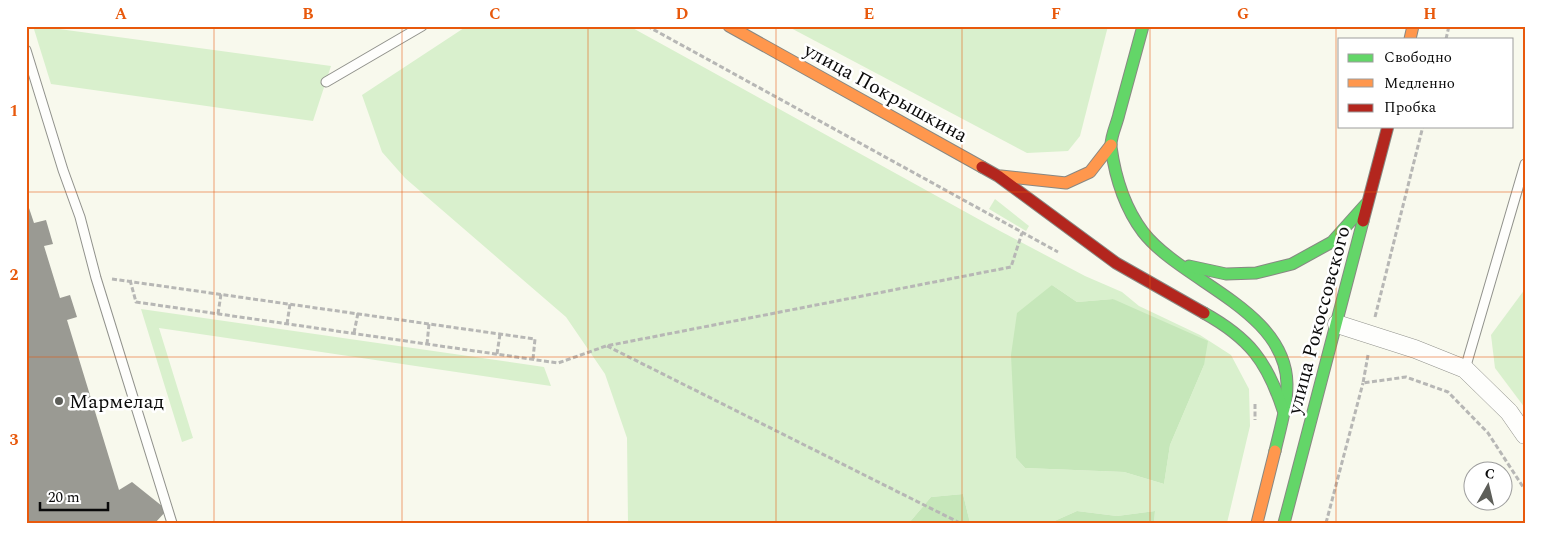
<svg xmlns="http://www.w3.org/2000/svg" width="1551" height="549" font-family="Spectral,serif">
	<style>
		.green { fill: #d9f0cd; fill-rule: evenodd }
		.forest { fill: #c6e7ba }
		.building { fill: #9a9a93 }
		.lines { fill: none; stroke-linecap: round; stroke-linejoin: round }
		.lane-casing { stroke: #91928c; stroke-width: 11 }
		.street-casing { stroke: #91928c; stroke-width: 19 }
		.fast-casing { stroke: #888883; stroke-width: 13 }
		.slow-casing { stroke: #888883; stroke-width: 13 }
		.jam-casing { stroke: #888883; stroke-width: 13 }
		.path { stroke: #b7b7b5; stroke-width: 3; stroke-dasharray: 5 2.5; stroke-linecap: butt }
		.lane { stroke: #fefefc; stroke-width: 9 }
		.street { stroke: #fefefc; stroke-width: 18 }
		.fast { stroke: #63d668; stroke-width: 11 }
		.slow { stroke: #ff974d; stroke-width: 11 }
		.jam { stroke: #b3261e; stroke-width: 11 }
		.grid { fill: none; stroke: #e8590c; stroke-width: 1; stroke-opacity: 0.55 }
		.poi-dot { fill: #5d5e59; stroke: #fff; stroke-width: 2 }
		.labels { text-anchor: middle; stroke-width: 5; stroke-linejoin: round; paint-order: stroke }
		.street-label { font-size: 20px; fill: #0a0a0a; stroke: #fff }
		.poi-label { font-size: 20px; fill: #0a0a0a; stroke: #fff; text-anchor: start }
		.neatline { fill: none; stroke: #e8590c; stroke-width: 2 }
		.grid-label { font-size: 16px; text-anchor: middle; font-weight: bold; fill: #e8590c }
	</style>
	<rect width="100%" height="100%" fill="#f8f9ed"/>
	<g class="green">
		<path d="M33,26H37L331,66L313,121L51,84Z"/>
		<path d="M467,26H629L1000,231L1085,276L1122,292L1139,306L1200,335L1231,355L1249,389L1250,426L1227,523H1154L1155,511L1117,516L1077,511L1050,523H970L963,494L931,497L909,523H628L627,438L605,374L566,317L405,178L382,152L362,95ZM1052,285L1077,302L1113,299L1204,365L1170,445L1164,484L1124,472L1025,468L1016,458L1015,422Z"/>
		<path d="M787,26H1108L1080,136L1068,151L1027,153Z"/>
		<path d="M995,199L1029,226L1026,231L989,209Z"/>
		<path d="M1525,289V408L1495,368L1491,335Z"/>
		<path d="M141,309L544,367L551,386L159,328L193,438L182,442Z"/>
	</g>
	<g class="forest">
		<path d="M1052,285L1077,302L1113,299L1208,341L1204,365L1170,445L1164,484L1124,472L1025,468L1016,458L1011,355L1017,313Z"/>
		<path d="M963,494L970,523H909L931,497Z"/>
		<path d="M1077,511L1117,516L1155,511L1154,523H1050Z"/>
	</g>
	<path class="building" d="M26,199L34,223L46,220L53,244L44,246L60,298L70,295L77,317L67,320L119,490L132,482L167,510L155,523H26Z"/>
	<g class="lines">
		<defs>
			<g id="lane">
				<path d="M26,50L63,170L80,217L96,278L172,523"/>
				<path d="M326,82L422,26"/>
				<path d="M1465,369L1525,164"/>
			</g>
			<path id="street" d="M1337,324L1415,349L1465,369L1509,412L1525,435"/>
			<g id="fast">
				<path d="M1143,26C1135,55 1127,85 1119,114C1117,124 1110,137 1111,147C1115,176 1125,208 1143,232C1182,282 1286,310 1287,384C1287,407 1280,429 1275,451"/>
				<path d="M1189,266L1226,274L1256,273L1292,264L1332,242L1366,204"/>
				<path d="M1204,313C1249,338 1267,361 1283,410"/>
				<path d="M1284,523L1363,221"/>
			</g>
			<g id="slow">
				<path d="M729,26L982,167"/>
				<path d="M1410,39L1413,26"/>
				<path d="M1001,176L1066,183L1090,172L1111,145"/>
				<path d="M1257,523L1275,451"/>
			</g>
			<g id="jam">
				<path d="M982,167L998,176L1116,263L1204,313"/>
				<path d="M1363,221L1388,126"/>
			</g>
		</defs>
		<use href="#lane" class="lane-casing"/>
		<use href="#street" class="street-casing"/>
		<use href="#fast" class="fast-casing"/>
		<use href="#slow" class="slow-casing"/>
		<use href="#jam" class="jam-casing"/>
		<g class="path">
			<path d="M647,26L1058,252"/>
			<path d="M1446,39L1449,26"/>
			<path d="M112,279L535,339L533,359"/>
			<path d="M130,280L136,302L558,363L606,346L1011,267L1022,233"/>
			<path d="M218,314L221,294"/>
			<path d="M1375,317L1423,126"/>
			<path d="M287,324L290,304"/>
			<path d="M354,333L358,313"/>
			<path d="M427,344L429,324"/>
			<path d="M607,346L960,523"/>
			<path d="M497,354L500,334"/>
			<path d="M1368,355L1363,383L1406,377L1448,392L1488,433L1525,490"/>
			<path d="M1255,404V420"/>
			<path d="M1326,523L1363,383"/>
		</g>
		<use href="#lane" class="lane"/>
		<use href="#street" class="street"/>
		<use href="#fast" class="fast"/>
		<use href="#slow" class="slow"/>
		<use href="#jam" class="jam"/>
	</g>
	<path class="grid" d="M214,26V523M402,26V523M588,26V523M776,26V523M962,26V523M1150,26V523M1336,26V523M26,192H1525M26,357H1525"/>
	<circle class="poi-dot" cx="59" cy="401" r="5"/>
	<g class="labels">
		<g class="street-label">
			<text transform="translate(886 92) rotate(29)" y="7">улица Покрышкина</text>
			<text transform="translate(1318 320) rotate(-75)" y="7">улица Рокоссовского</text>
		</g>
		<g class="poi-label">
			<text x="69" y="408">Мармелад</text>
		</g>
	</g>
	<rect width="1551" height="549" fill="none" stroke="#ffffff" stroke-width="55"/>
	<rect x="1338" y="38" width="175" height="90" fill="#ffffff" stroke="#9d9d9d"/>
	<rect x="1348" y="54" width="25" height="8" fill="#63d668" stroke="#9d9d9d"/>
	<text x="1384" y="62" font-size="15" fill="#0a0a0a">Свободно</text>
	<rect x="1348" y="79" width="25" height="8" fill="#ff974d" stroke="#9d9d9d"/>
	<text x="1384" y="88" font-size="15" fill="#0a0a0a">Медленно</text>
	<rect x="1348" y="104" width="25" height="8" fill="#b3261e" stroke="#9d9d9d"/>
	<text x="1384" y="112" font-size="15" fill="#0a0a0a">Пробка</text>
	<g transform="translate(1488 486) rotate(8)"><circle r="24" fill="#ffffff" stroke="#9d9d9d"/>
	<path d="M0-4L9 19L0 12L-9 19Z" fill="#5d5e59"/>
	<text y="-8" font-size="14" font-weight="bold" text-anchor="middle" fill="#0a0a0a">С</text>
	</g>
	<path d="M40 502v8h68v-8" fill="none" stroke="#0a0a0a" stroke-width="2.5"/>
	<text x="48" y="502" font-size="15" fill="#0a0a0a" stroke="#ffffff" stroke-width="4" paint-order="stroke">20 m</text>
	<rect x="28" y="28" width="1496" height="494" class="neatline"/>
	<g class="grid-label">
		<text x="121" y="19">A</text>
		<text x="308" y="19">B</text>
		<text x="495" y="19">C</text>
		<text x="682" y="19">D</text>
		<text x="869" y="19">E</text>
		<text x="1056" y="19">F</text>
		<text x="1243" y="19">G</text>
		<text x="1430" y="19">H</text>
		<text x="14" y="116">1</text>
		<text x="14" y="280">2</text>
		<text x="14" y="445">3</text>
	</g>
</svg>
